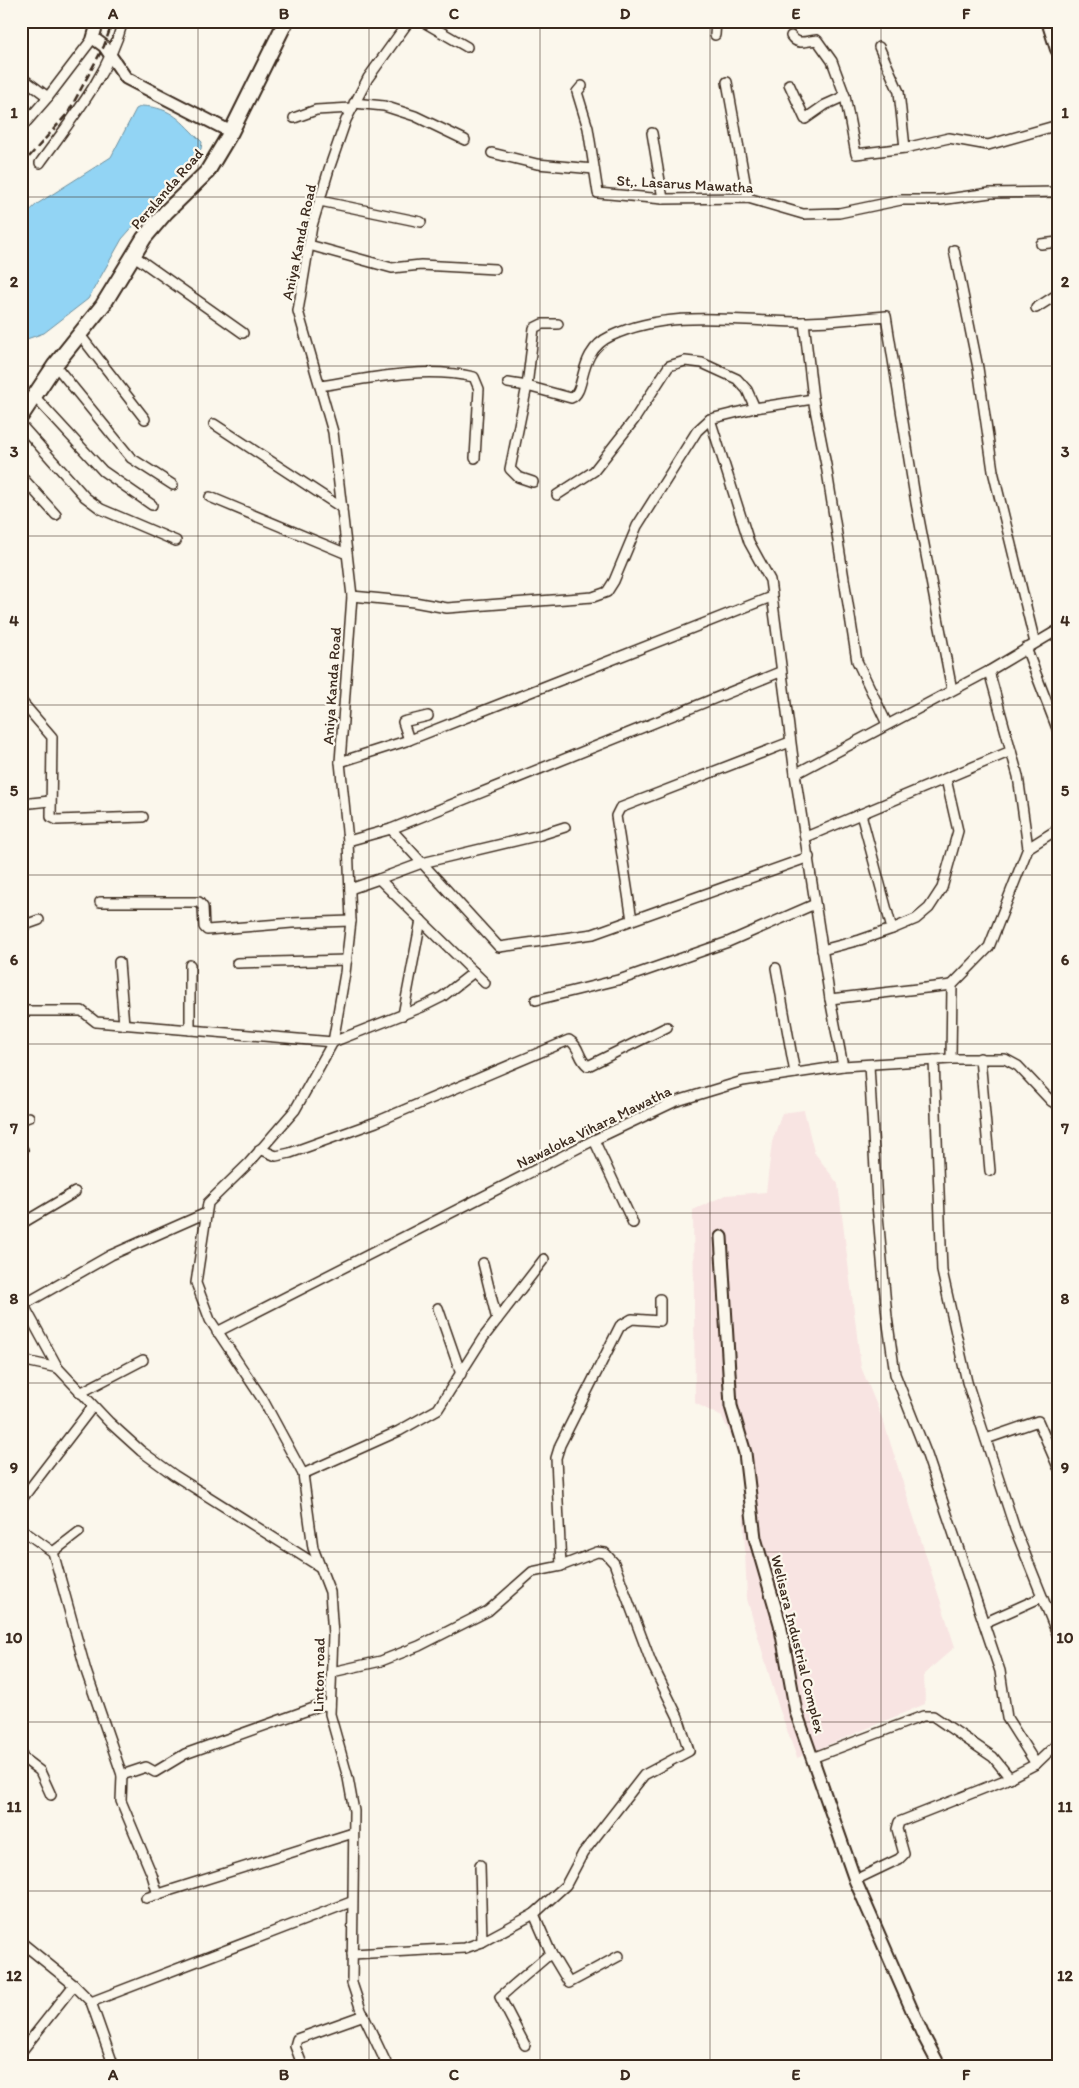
<svg xmlns="http://www.w3.org/2000/svg" width="1079" height="2088" font-family="Itim,sans-serif">
	<style>
		.built { fill: #f8e4e2 }
		.water { fill: #92d4f4; stroke: #6f909e }
		.lines { fill: none; stroke-linecap: round; stroke-linejoin: round }
		.minor-casing { stroke: #3b2a1e; stroke-width: 12 }
		.tertiary-casing { stroke: #3b2a1e; stroke-width: 15 }
		.primary-casing { stroke: #3b2a1e; stroke-width: 18 }
		.minor { stroke: #fbf7ec; stroke-width: 9 }
		.tertiary { stroke: #fbf7ec; stroke-width: 11 }
		.primary { stroke: #fbf7ec; stroke-width: 14 }
		.rail { stroke: #3b2a1e; stroke-width: 2.5; stroke-dasharray: 8 4; stroke-linecap: butt }
		.grid { fill: none; stroke: #3b2a1e; stroke-width: 1; stroke-opacity: 0.55 }
		.labels { text-anchor: middle; stroke-width: 4.5; stroke-linejoin: round; paint-order: stroke }
		.street-label { font-size: 15px; fill: #3b2a1e; stroke: #fbf7ec }
		.neatline { fill: none; stroke: #3b2a1e; stroke-width: 2 }
		.grid-label { font-size: 16px; text-anchor: middle; font-weight: bold; fill: #3b2a1e }
	</style>
	<rect width="100%" height="100%" fill="#fbf7ec"/>
	<filter id="ink" filterUnits="userSpaceOnUse"><feTurbulence type="fractalNoise" baseFrequency=".02" numOctaves="2"/><feDisplacementMap in="SourceGraphic" scale="10" xChannelSelector="R" yChannelSelector="G"/><feConvolveMatrix kernelMatrix="1 2 1 2 8 2 1 2 1" color-interpolation-filters="sRGB"/></filter>
	<g filter="url(#ink)">
		<path class="built" d="M804,1110L814,1152L838,1184L861,1367L884,1423L955,1647L924,1674L925,1704L797,1758L778,1705L747,1599L741,1457L722,1417L695,1403L693,1210L726,1195L766,1192L772,1142L782,1113Z"/>
		<path class="water" d="M142,106C174,108 180,121 202,142L201,149L122,239L88,299L44,333L21,341V219L37,204L111,157L136,109Z"/>
		<g class="lines">
			<defs>
				<g id="minor">
					<path d="M422,21L467,47"/>
					<path d="M715,35L716,21"/>
					<path d="M791,36C798,46 805,41 817,40L832,61L845,96L856,154L905,148L949,138L988,145L1058,125"/>
					<path d="M879,47L899,92L905,148"/>
					<path d="M21,77L48,97"/>
					<path d="M727,82L748,198"/>
					<path d="M789,84L805,119L825,105L845,96"/>
					<path d="M582,86L577,92L588,128L598,193L663,199L748,198L803,214L839,213L901,200H940L990,193L1058,192"/>
					<path d="M354,103L384,106L415,116L465,140"/>
					<path d="M294,118L316,110L352,108"/>
					<path d="M21,128L48,97L93,38"/>
					<path d="M652,133L663,199"/>
					<path d="M492,153L537,164L594,169"/>
					<path d="M40,163C71,120 109,74 123,21"/>
					<path d="M320,201L421,222"/>
					<path d="M1041,244L1058,242"/>
					<path d="M309,245L392,268L421,265L495,269"/>
					<path d="M954,250L978,368L993,471L1035,643"/>
					<path d="M133,255L243,333"/>
					<path d="M1036,308L1058,294"/>
					<path d="M804,322L813,399L826,465L857,661L887,724"/>
					<path d="M80,335L145,419"/>
					<path d="M55,365L131,458L173,485"/>
					<path d="M508,383L527,386L571,398C587,393 576,352 611,336C671,308 739,322 802,322C830,322 858,318 886,316L916,503L952,690"/>
					<path d="M320,386C371,378 423,366 474,377L479,389L475,458"/>
					<path d="M33,395L103,471L152,505"/>
					<path d="M710,419L749,542L770,580L795,774"/>
					<path d="M214,424L342,508"/>
					<path d="M21,425L85,497L101,509L176,541"/>
					<path d="M21,476L56,515"/>
					<path d="M533,482L518,477L510,469L527,386L534,328L542,324H558"/>
					<path d="M557,495L594,471L634,420L669,366L685,361L702,363L737,379L747,390L755,408"/>
					<path d="M210,497L347,554"/>
					<path d="M352,596L414,602L447,608L593,597L607,592L614,581L637,526L697,431L710,419L755,408L813,399"/>
					<path d="M1026,648L1058,731"/>
					<path d="M989,671L1018,776L1028,848"/>
					<path d="M21,701L52,737L51,817L57,820L143,817"/>
					<path d="M409,740L403,722L428,716"/>
					<path d="M340,762L409,740L771,597"/>
					<path d="M21,804L50,801"/>
					<path d="M861,814L892,929"/>
					<path d="M391,829L499,947L593,934L809,857"/>
					<path d="M806,837L1011,751"/>
					<path d="M348,841L391,829L780,672"/>
					<path d="M379,879L422,863L540,835L565,827"/>
					<path d="M350,889L379,879L485,983"/>
					<path d="M100,902H199L203,907L204,927L207,930L292,923L351,921"/>
					<path d="M632,920L616,816L620,808L790,742"/>
					<path d="M22,926L39,920"/>
					<path d="M822,950L860,940L892,929L916,919L929,908L942,888L958,831L946,779"/>
					<path d="M119,962L124,1025"/>
					<path d="M237,963L347,960"/>
					<path d="M190,965V1030"/>
					<path d="M776,968L795,1073"/>
					<path d="M830,999L952,985"/>
					<path d="M536,1000L622,979L728,942L815,904"/>
					<path d="M21,1011H82L96,1022L333,1042L422,1007L442,997L474,972"/>
					<path d="M403,1015L421,920"/>
					<path d="M980,1058L990,1171"/>
					<path d="M951,1059L952,985L989,947L1028,848L1058,829"/>
					<path d="M934,1060L942,1271L967,1382L1015,1529L1058,1636"/>
					<path d="M869,1065L877,1204L887,1317L895,1374L927,1455L1000,1671L1007,1718L1036,1764"/>
					<path d="M843,1066L830,999L795,774L989,671L1058,630"/>
					<path d="M21,1120L29,1117"/>
					<path d="M594,1140L633,1223"/>
					<path d="M260,1149L276,1156L290,1153L376,1122L569,1040C580,1046 578,1059 588,1066L667,1027"/>
					<path d="M21,1151L23,1150"/>
					<path d="M21,1224L75,1192"/>
					<path d="M483,1263L497,1320"/>
					<path d="M21,1300L58,1368L109,1422L141,1451L174,1475L320,1567"/>
					<path d="M23,1305L111,1255L206,1213"/>
					<path d="M438,1308L461,1374"/>
					<path d="M217,1332L594,1140L674,1102L743,1081L843,1066L951,1059H1005L1018,1066L1051,1101L1058,1105"/>
					<path d="M21,1360L58,1368"/>
					<path d="M80,1393L143,1360"/>
					<path d="M986,1439L1038,1421L1058,1467"/>
					<path d="M303,1474L399,1431L438,1409L483,1338L544,1259"/>
					<path d="M21,1500L93,1406"/>
					<path d="M21,1529L53,1552L86,1671L122,1775L121,1801L152,1875L158,1895"/>
					<path d="M53,1552L79,1532"/>
					<path d="M561,1566L556,1458L560,1445L620,1326L632,1319L660,1321V1299"/>
					<path d="M984,1623L1042,1597"/>
					<path d="M332,1672L381,1661L419,1646L488,1611L532,1572L561,1566L597,1552L605,1553L614,1563L651,1662L678,1717L689,1751L644,1775L583,1853L566,1885L534,1914L482,1942L465,1948L352,1954"/>
					<path d="M21,1752L23,1758L40,1771L51,1795"/>
					<path d="M812,1758L923,1716H933L993,1757L1010,1778"/>
					<path d="M122,1775L146,1767L155,1772L185,1754L322,1705L330,1706"/>
					<path d="M480,1865L482,1942"/>
					<path d="M855,1880L899,1859L904,1854L897,1829L899,1822L1005,1780L1036,1764L1058,1743"/>
					<path d="M146,1898L353,1833"/>
					<path d="M534,1914L551,1953L569,1983L619,1956"/>
					<path d="M21,1942L74,1985L91,2002L114,2067"/>
					<path d="M91,2002L351,1902"/>
					<path d="M525,2045L500,1997L551,1953"/>
					<path d="M21,2052L74,1985"/>
					<path d="M303,2067L295,2046L297,2039L364,2015"/>
					<path d="M388,2067L361,2010L352,1983L354,1811L348,1778L330,1714L333,1635L330,1592L313,1548L303,1474L263,1400L210,1320L196,1283L208,1203L249,1163L295,1110L333,1042L345,973L351,921L348,841L340,762L352,596L333,432L298,311L312,226L329,169L346,120L368,78L409,21"/>
				</g>
				<g id="tertiary">
					<path d="M98,21L93,38L104,46L126,78L231,132"/>
					<path d="M721,1237L731,1406L745,1453L755,1538L780,1624L796,1712L855,1880L922,2033L940,2067"/>
				</g>
				<g id="primary">
					<path d="M1049,21L1058,49"/>
					<path d="M21,416L55,365L103,305L144,238L166,212L207,172L231,132L286,21"/>
				</g>
			</defs>
			<use href="#minor" class="minor-casing"/>
			<use href="#tertiary" class="tertiary-casing"/>
			<use href="#primary" class="primary-casing"/>
			<use href="#minor" class="minor"/>
			<use href="#tertiary" class="tertiary"/>
			<use href="#primary" class="primary"/>
			<path class="rail" d="M21,166L68,113L104,46L113,21"/>
		</g>
	</g>
	<path class="grid" d="M198,21V2067M369,21V2067M540,21V2067M710,21V2067M881,21V2067M21,197H1058M21,366H1058M21,536H1058M21,705H1058M21,875H1058M21,1044H1058M21,1213H1058M21,1383H1058M21,1552H1058M21,1722H1058M21,1891H1058"/>
	<g class="labels">
		<g class="street-label">
			<text transform="translate(685 184) rotate(3)" y="5">St,. Lasarus Mawatha</text>
			<text transform="translate(167 189) rotate(-49)" y="5">Peralanda Road</text>
			<text transform="translate(299 242) rotate(-78)" y="5">Aniya Kanda Road</text>
			<text transform="translate(332 686) rotate(-86)" y="5">Aniya Kanda Road</text>
			<text transform="translate(594 1127) rotate(-26)" y="5">Nawaloka Vihara Mawatha</text>
			<text transform="translate(798 1644) rotate(76)" y="5">Welisara Industrial Complex</text>
			<text transform="translate(319 1675) rotate(-89)" y="5">Linton road</text>
		</g>
	</g>
	<rect width="1079" height="2088" fill="none" stroke="#fbf7ec" stroke-width="55"/>
	<rect x="28" y="28" width="1024" height="2032" class="neatline"/>
	<g class="grid-label">
		<text x="113" y="19">A</text>
		<text x="284" y="19">B</text>
		<text x="454" y="19">C</text>
		<text x="625" y="19">D</text>
		<text x="796" y="19">E</text>
		<text x="966" y="19">F</text>
		<text x="14" y="118">1</text>
		<text x="1065" y="118">1</text>
		<text x="14" y="287">2</text>
		<text x="1065" y="287">2</text>
		<text x="14" y="457">3</text>
		<text x="1065" y="457">3</text>
		<text x="14" y="626">4</text>
		<text x="1065" y="626">4</text>
		<text x="14" y="796">5</text>
		<text x="1065" y="796">5</text>
		<text x="14" y="965">6</text>
		<text x="1065" y="965">6</text>
		<text x="14" y="1134">7</text>
		<text x="1065" y="1134">7</text>
		<text x="14" y="1304">8</text>
		<text x="1065" y="1304">8</text>
		<text x="14" y="1473">9</text>
		<text x="1065" y="1473">9</text>
		<text x="14" y="1643">10</text>
		<text x="1065" y="1643">10</text>
		<text x="14" y="1812">11</text>
		<text x="1065" y="1812">11</text>
		<text x="14" y="1981">12</text>
		<text x="1065" y="1981">12</text>
		<text x="113" y="2080">A</text>
		<text x="284" y="2080">B</text>
		<text x="454" y="2080">C</text>
		<text x="625" y="2080">D</text>
		<text x="796" y="2080">E</text>
		<text x="966" y="2080">F</text>
	</g>
</svg>
